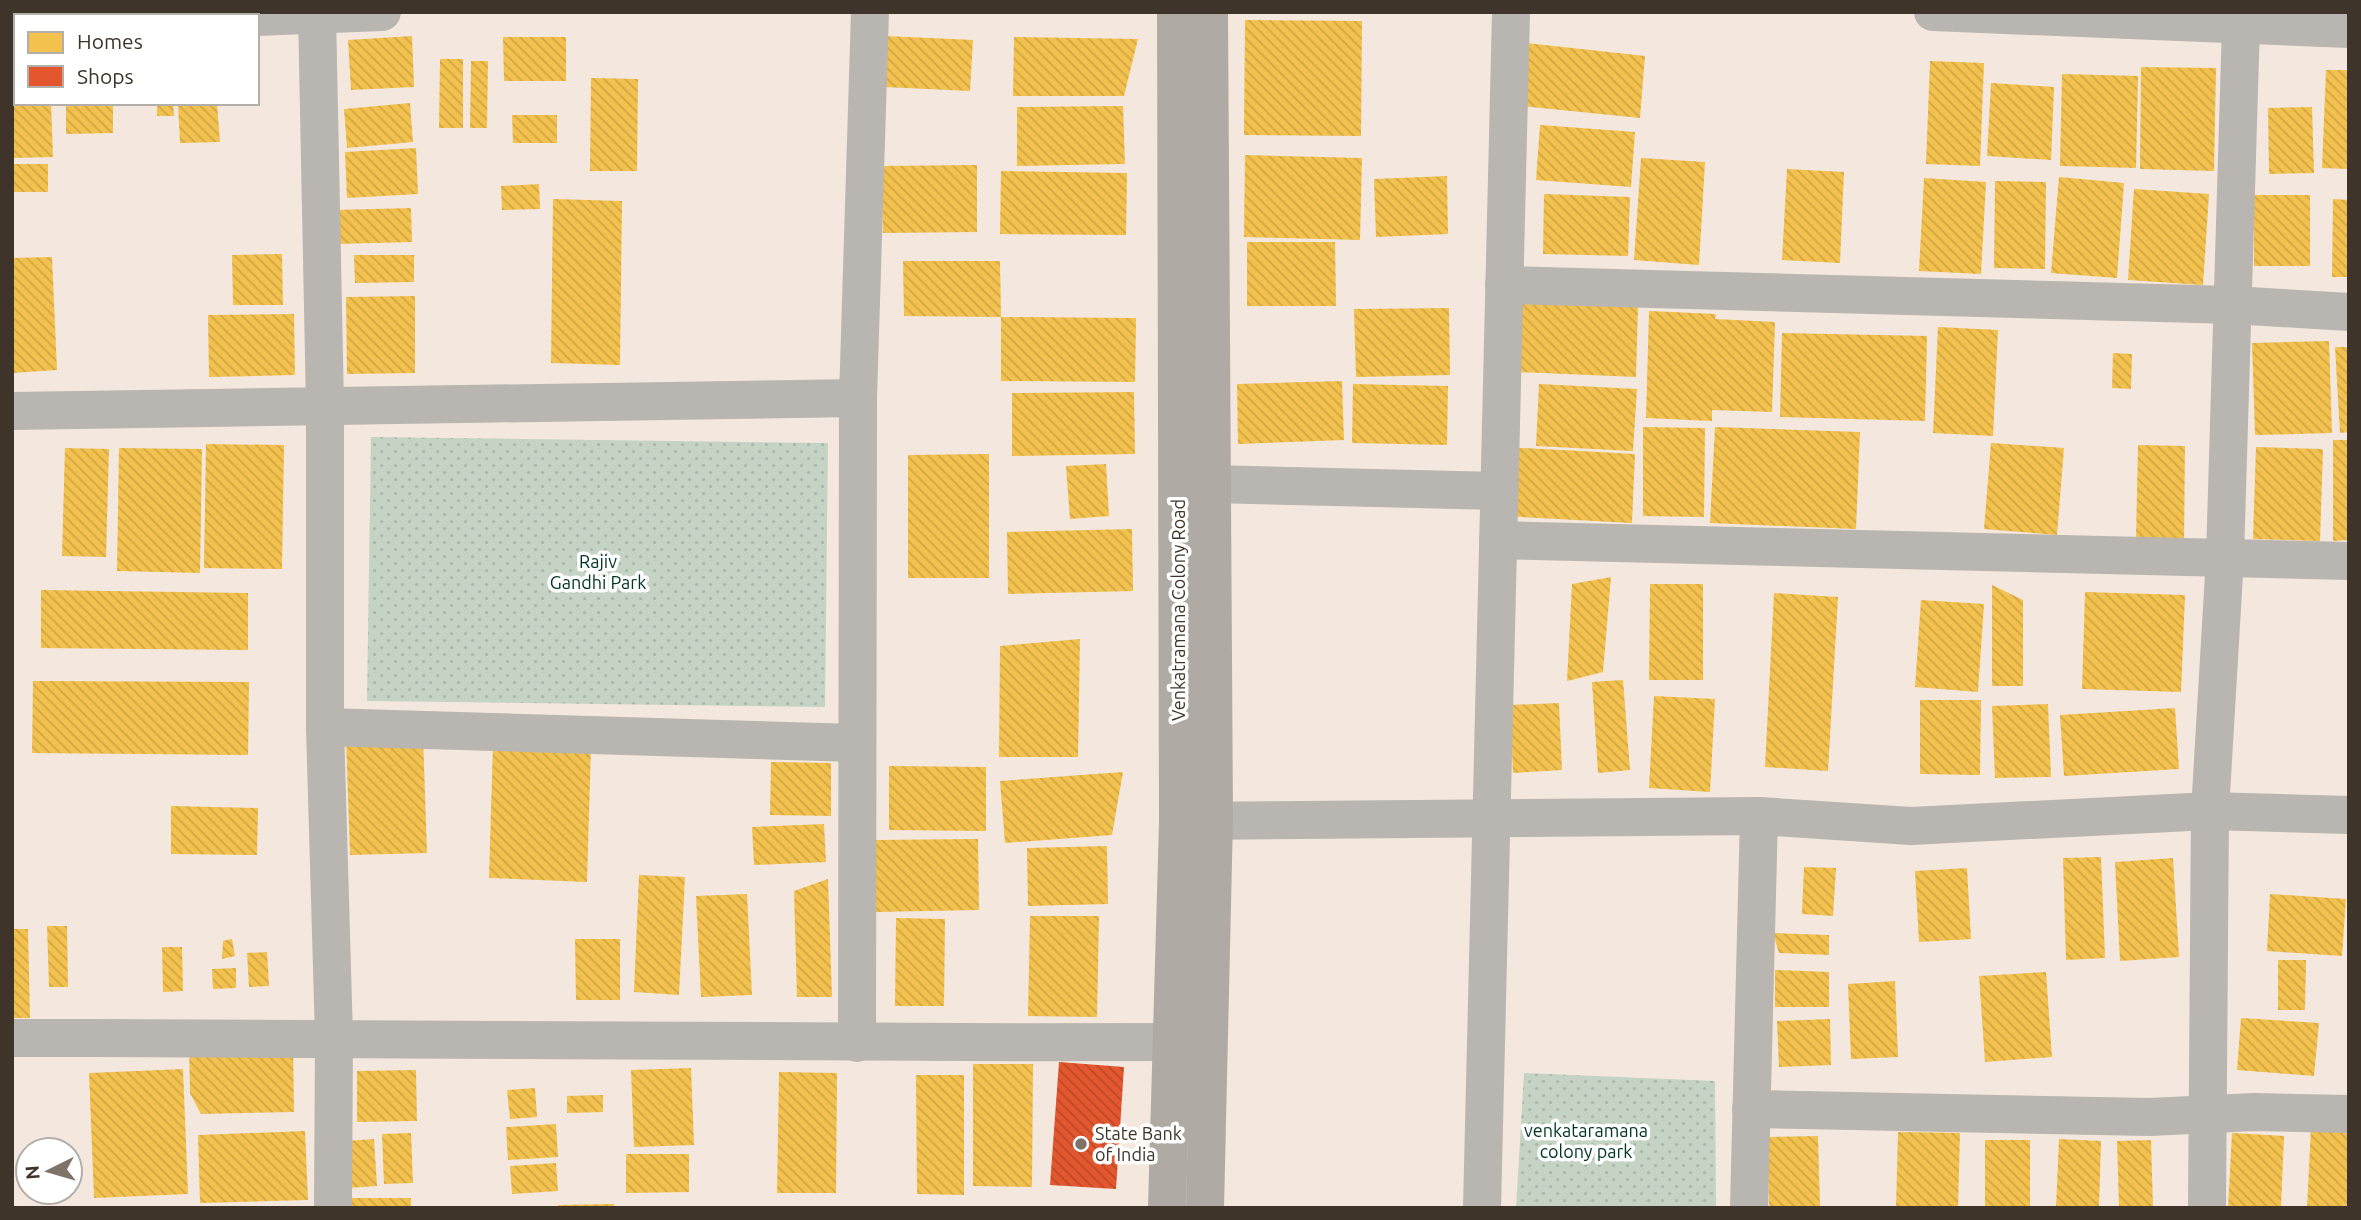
<svg xmlns="http://www.w3.org/2000/svg" width="2361" height="1220" font-family="Ubuntu,sans-serif">
	<style>
		.park { fill: url(#park-dots) }
		.homes { fill: url(#homes-back-hatch) }
		.shops { fill: url(#shops-back-hatch) }
		.lines { fill: none; stroke-linecap: round; stroke-linejoin: round }
		.minor { stroke: #b9b5b0; stroke-width: 38 }
		.tertiary { stroke: #b9b5b0; stroke-width: 38 }
		.secondary { stroke: #afaba4; stroke-width: 38 }
		.poi-dot { fill: #7e7369; stroke: #fff; stroke-width: 2.5 }
		.labels { text-anchor: middle; stroke-width: 7; stroke-linejoin: round; paint-order: stroke }
		.park-label { font-size: 18px; fill: #003521; stroke: #fff }
		.street-label { font-size: 18px; fill: #3f342a; stroke: #fff }
		.poi-label { font-size: 18px; fill: #3f342a; stroke: #fff; text-anchor: start }
	</style>
	<defs>
		<pattern id="park-dots" width="8" height="8" patternUnits="userSpaceOnUse" patternTransform="scale(1.75)"><rect width="8" height="8" fill="#c5d3c4"/><path d="M2 2h.1M6 6h.1" fill="none" stroke="#aab6a9" stroke-width="1.8" stroke-linecap="round"/></pattern>
		<pattern id="homes-back-hatch" width="6" height="6" patternUnits="userSpaceOnUse" patternTransform="scale(1.75)"><rect width="6" height="6" fill="#f2c14e"/><path d="M-1 5l2 2M0 0l6 6M5-1l2 2" fill="none" stroke="#d1a644"/></pattern>
		<pattern id="shops-back-hatch" width="6" height="6" patternUnits="userSpaceOnUse" patternTransform="scale(1.75)"><rect width="6" height="6" fill="#e4572e"/><path d="M-1 5l2 2M0 0l6 6M5-1l2 2" fill="none" stroke="#ba4927"/></pattern>
	</defs>
	<rect width="100%" height="100%" fill="#f4e8de"/>
	<g class="park">
		<path d="M371,437L828,443L825,707L367,701Z"/>
		<path d="M1524,1073L1715,1081L1716,1208H1516Z"/>
	</g>
	<g class="homes">
		<path d="M1245,20L1362,21L1361,136L1244,135Z"/>
		<path d="M412,36L414,87L351,90L348,40Z"/>
		<path d="M886,36L973,40L970,91L884,87Z"/>
		<path d="M503,37H566V81H504Z"/>
		<path d="M1014,37L1138,39L1124,96H1013Z"/>
		<path d="M1516,42L1645,56L1640,118L1511,105Z"/>
		<path d="M440,59H463V128H439Z"/>
		<path d="M471,61H488L487,128H470Z"/>
		<path d="M1930,61L1984,63L1980,166L1926,164Z"/>
		<path d="M12,64H16V103H51L53,157L12,158Z"/>
		<path d="M2141,67L2216,68L2214,171L2140,169Z"/>
		<path d="M2326,70H2349V169L2322,168Z"/>
		<path d="M2062,74L2138,76L2136,168L2060,166Z"/>
		<path d="M591,78L638,79L637,171H590Z"/>
		<path d="M1991,83L2054,87L2051,160L1987,156Z"/>
		<path d="M66,103H113V133L66,134Z"/>
		<path d="M157,103H173L174,116H157Z"/>
		<path d="M178,103H217L220,142L180,143Z"/>
		<path d="M410,103L413,142L347,148L344,109Z"/>
		<path d="M1123,106L1125,164L1017,166V107Z"/>
		<path d="M2312,107L2314,173L2269,174L2268,108Z"/>
		<path d="M512,115H557V143H513Z"/>
		<path d="M1540,125L1635,132L1631,187L1536,180Z"/>
		<path d="M416,148L418,194L347,198L345,152Z"/>
		<path d="M1245,155L1362,158L1360,240L1244,237Z"/>
		<path d="M1641,158L1705,162L1699,265L1634,260Z"/>
		<rect x="12" y="164" width="36" height="28"/>
		<path d="M977,165V232L883,233L882,166Z"/>
		<path d="M1787,169L1844,172L1840,263L1782,260Z"/>
		<path d="M1001,171L1127,173L1126,235L1000,234Z"/>
		<path d="M1447,176L1448,234L1376,237L1374,179Z"/>
		<path d="M2059,177L2124,183L2117,278L2051,273Z"/>
		<path d="M1924,178L1986,182L1981,274L1919,271Z"/>
		<path d="M1995,181L2046,182L2045,269L1994,268Z"/>
		<path d="M539,184L540,209L502,210L501,186Z"/>
		<path d="M2134,189L2209,194L2203,285L2128,280Z"/>
		<path d="M1544,194L1630,197L1628,256L1543,254Z"/>
		<rect x="2254" y="195" width="56" height="71"/>
		<path d="M553,199L622,201L620,365L551,363Z"/>
		<path d="M2333,199L2349,200V277H2332Z"/>
		<path d="M411,208L412,242L336,244V210Z"/>
		<path d="M1247,242H1335L1336,306H1247Z"/>
		<path d="M282,254L283,305H233L232,255Z"/>
		<path d="M354,255H414V282L355,283Z"/>
		<path d="M52,257L57,370L12,373V258Z"/>
		<path d="M903,261H1000L1001,317L904,316Z"/>
		<path d="M415,296V373L347,374L346,297Z"/>
		<path d="M1519,302L1638,307L1636,377L1516,372Z"/>
		<path d="M1449,308L1450,375L1356,377L1354,309Z"/>
		<path d="M1649,311L1716,314L1715,319L1775,322L1772,412L1712,410V421L1646,418Z"/>
		<path d="M294,314L295,375L209,377L208,315Z"/>
		<path d="M1001,317L1136,318L1135,382L1001,381Z"/>
		<path d="M1938,327L1998,330L1993,436L1933,433Z"/>
		<path d="M1782,333L1927,336L1925,421L1780,417Z"/>
		<path d="M2329,341L2332,433L2255,435L2252,343Z"/>
		<path d="M2335,347H2349V432L2340,433Z"/>
		<path d="M2113,353L2132,354L2131,389L2112,388Z"/>
		<path d="M1342,381L1344,440L1238,444L1237,384Z"/>
		<path d="M1353,384L1448,386L1447,445L1352,443Z"/>
		<path d="M1539,384L1637,389L1633,451L1536,446Z"/>
		<path d="M1134,392L1135,454L1012,456V393Z"/>
		<path d="M1643,427L1705,428L1704,517L1643,516Z"/>
		<path d="M1715,427L1860,432L1856,529L1710,523Z"/>
		<path d="M2333,440H2349V540L2333,541Z"/>
		<path d="M1991,443L2064,448L2057,535L1984,529Z"/>
		<path d="M206,444L284,445L282,569L204,568Z"/>
		<path d="M2138,445L2185,446L2184,541L2136,540Z"/>
		<path d="M1504,447L1635,454L1632,523L1501,516Z"/>
		<path d="M2256,447L2323,449L2320,541L2253,539Z"/>
		<path d="M65,448L109,449L106,557L62,556Z"/>
		<path d="M119,448L202,449L200,573L117,571Z"/>
		<path d="M989,454V578H908V455Z"/>
		<path d="M1106,464L1109,516L1070,519L1066,466Z"/>
		<path d="M1132,529L1133,591L1008,594L1007,532Z"/>
		<path d="M1611,577L1603,672L1567,681L1572,584Z"/>
		<path d="M1650,584H1703V680H1649Z"/>
		<path d="M1992,585L2023,600V686H1992Z"/>
		<path d="M41,590L248,593V650L41,648Z"/>
		<path d="M2085,592L2185,595L2181,692L2082,689Z"/>
		<path d="M1774,593L1838,597L1828,771L1765,767Z"/>
		<path d="M1921,600L1984,604L1978,692L1915,687Z"/>
		<path d="M1080,639L1078,757H999L1000,646Z"/>
		<path d="M1623,680L1630,770L1598,773L1592,682Z"/>
		<path d="M33,681L249,682L248,755L32,753Z"/>
		<path d="M1654,696L1715,699L1710,792L1649,788Z"/>
		<path d="M1920,700H1981L1980,775L1920,774Z"/>
		<path d="M1559,703L1562,770L1513,773L1510,705Z"/>
		<path d="M2048,704L2051,777L1995,778L1992,706Z"/>
		<path d="M2175,708L2179,769L2064,776L2060,715Z"/>
		<path d="M423,736L427,853L350,855L346,738Z"/>
		<path d="M493,743L591,746L587,882L489,878Z"/>
		<path d="M771,762L831,763V816L770,815Z"/>
		<path d="M889,766L986,767V831L889,830Z"/>
		<path d="M1123,772L1112,835L1005,843L1000,781Z"/>
		<path d="M171,806L258,808L257,855L171,854Z"/>
		<path d="M824,824L826,862L754,865L752,827Z"/>
		<path d="M978,839L979,910L876,912L874,840Z"/>
		<path d="M1107,846L1108,904L1028,906L1027,848Z"/>
		<path d="M2101,857L2105,958L2066,960L2063,858Z"/>
		<path d="M2173,858L2179,957L2120,961L2115,862Z"/>
		<path d="M1804,867L1836,868L1833,916L1802,914Z"/>
		<path d="M1967,868L1971,939L1919,942L1915,871Z"/>
		<path d="M639,875L685,877L679,995L634,992Z"/>
		<path d="M828,879L832,997H797L794,891Z"/>
		<path d="M747,894L752,995L701,997L696,896Z"/>
		<path d="M2270,894L2346,899L2342,956L2267,951Z"/>
		<path d="M1030,916H1099L1097,1017L1028,1016Z"/>
		<path d="M896,918L945,919L944,1006H895Z"/>
		<path d="M47,926H67L68,987H49Z"/>
		<path d="M12,929H28L30,1018H12Z"/>
		<path d="M1773,933L1829,935V955L1779,953Z"/>
		<path d="M232,939L235,956L222,959L223,941Z"/>
		<path d="M575,939H620V1000H576Z"/>
		<path d="M162,947H182L183,991L163,992Z"/>
		<path d="M267,952L269,986L249,987L247,953Z"/>
		<path d="M2278,960H2306L2305,1010H2278Z"/>
		<path d="M236,968V988L213,989L212,969Z"/>
		<path d="M1775,970L1829,972V1007H1775Z"/>
		<path d="M2046,972L2052,1057L1985,1062L1979,976Z"/>
		<path d="M1895,981L1898,1057L1851,1059L1848,984Z"/>
		<path d="M2241,1018L2319,1023L2314,1076L2237,1070Z"/>
		<path d="M1830,1019L1831,1065L1779,1067L1777,1021Z"/>
		<path d="M293,1043L294,1112L201,1114L190,1093L189,1044Z"/>
		<path d="M973,1064H1033L1032,1187L973,1186Z"/>
		<path d="M691,1068L694,1145L634,1147L631,1070Z"/>
		<path d="M183,1069L188,1194L94,1198L89,1073Z"/>
		<path d="M416,1070L417,1121L357,1122V1071Z"/>
		<path d="M779,1072L837,1073L836,1193H777Z"/>
		<path d="M916,1075H964V1195L917,1194Z"/>
		<path d="M535,1088L537,1117L510,1119L507,1090Z"/>
		<path d="M603,1095V1112L567,1113V1096Z"/>
		<path d="M556,1124L558,1157L508,1160L506,1127Z"/>
		<path d="M2311,1126L2349,1128V1208H2307Z"/>
		<path d="M305,1131L308,1200L200,1203L198,1135Z"/>
		<path d="M1898,1132L1960,1133L1958,1208H1896Z"/>
		<path d="M411,1133L413,1183L384,1184L382,1134Z"/>
		<path d="M2232,1133L2284,1136L2281,1208H2228Z"/>
		<path d="M1818,1136L1820,1208H1769L1767,1137Z"/>
		<path d="M374,1139L377,1186L349,1188L346,1141Z"/>
		<path d="M2059,1139L2101,1141L2099,1208H2056Z"/>
		<rect x="1985" y="1140" width="45" height="68"/>
		<path d="M2151,1140L2153,1208H2119L2117,1141Z"/>
		<path d="M626,1154H689V1192L626,1193Z"/>
		<path d="M556,1163L558,1191L512,1194L510,1166Z"/>
		<rect x="348" y="1198" width="63" height="10"/>
		<path d="M614,1204V1208H558V1205Z"/>
	</g>
	<path class="shops" d="M1059,1062L1124,1067L1116,1189L1050,1185Z"/>
	<g class="lines">
		<g class="minor">
			<path d="M317,12L325,406V727"/>
			<path d="M12,15L37,16"/>
			<path d="M257,17L382,12"/>
			<path d="M1504,285L2232,305L2349,312"/>
			<path d="M12,411L858,398"/>
			<path d="M1211,484L1499,491"/>
			<path d="M1498,540L2349,561"/>
			<path d="M1183,821L1759,816L1911,826L2210,811L2349,815"/>
			<path d="M12,1038C399,1037 786,1044 1173,1042"/>
			<path d="M857,1043L858,398L870,12"/>
			<path d="M1751,1109L2150,1117L2254,1112L2349,1114"/>
			<path d="M333,1208L334,1037L325,727L856,743"/>
			<path d="M1482,1208L1511,12"/>
			<path d="M1749,1208L1759,816"/>
			<path d="M2207,1208L2210,811L2225,557L2241,24"/>
		</g>
		<path class="tertiary" d="M1933,12L2349,29"/>
		<g class="secondary">
			<path d="M1167,1208L1178,822L1176,12"/>
			<path d="M1205,1208L1214,819L1209,12"/>
		</g>
	</g>
	<circle class="poi-dot" cx="1081" cy="1144" r="7"/>
	<g class="labels">
		<g class="park-label">
			<text x="598" y="568">Rajiv<tspan x="598" dy="21">Gandhi Park</tspan></text>
			<text x="1586" y="1137">venkataramana<tspan x="1586" dy="21">colony park</tspan></text>
		</g>
		<g class="street-label">
			<text transform="translate(1179 610) rotate(-90)" y="6">Venkatramana Colony Road</text>
		</g>
		<g class="poi-label">
			<text x="1095" y="1140">State Bank<tspan x="1095" dy="21">of India</tspan></text>
		</g>
	</g>
	<rect width="2361" height="1220" fill="none" stroke="#3f342a" stroke-width="28"/>
	<rect x="14" y="14" width="245" height="91" fill="#ffffff" stroke="#b2aeaa" stroke-width="2"/>
	<rect x="28" y="32" width="35" height="21" fill="#f2c14e" stroke="#b2aeaa" stroke-width="2"/>
	<text x="77" y="49" font-size="21" fill="#3f342a">Homes</text>
	<rect x="28" y="66" width="35" height="21" fill="#e4572e" stroke="#b2aeaa" stroke-width="2"/>
	<text x="77" y="84" font-size="21" fill="#3f342a">Shops</text>
	<g transform="translate(49 1171) rotate(265)"><circle r="33" fill="#ffffff" stroke="#b2aeaa" stroke-width="2"/>
	<path d="M0-5L12 26L0 18L-12 26Z" fill="#7e7369"/>
	<text y="-10" font-size="19" font-weight="bold" text-anchor="middle" fill="#3f342a">N</text>
	</g>
</svg>
